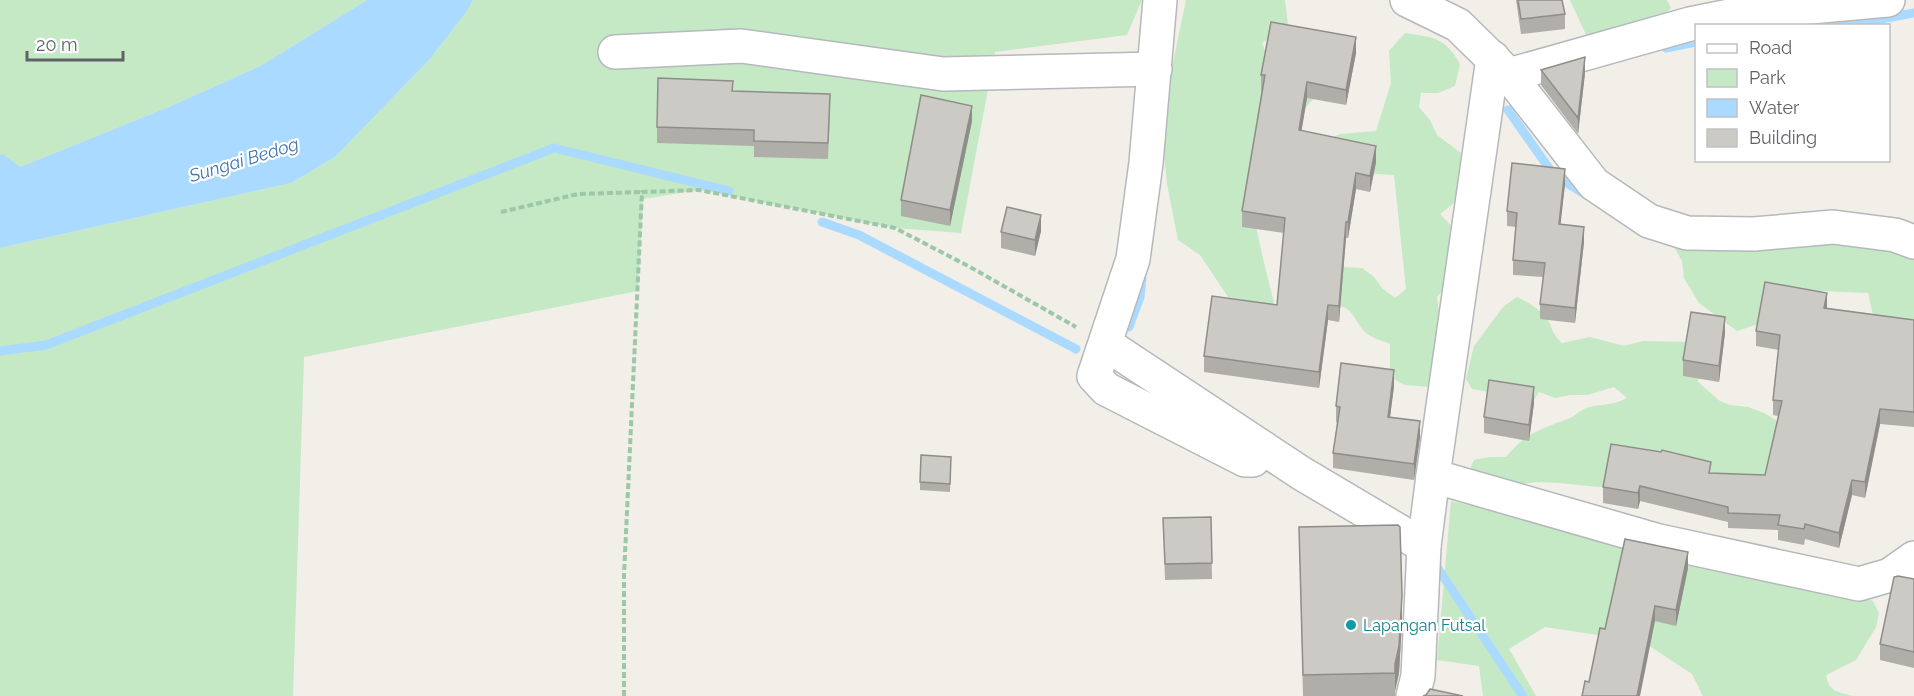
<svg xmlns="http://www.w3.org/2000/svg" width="1914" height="696" font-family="Raleway,sans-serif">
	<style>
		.green { fill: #c5e8c5 }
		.water { fill: #aadaff }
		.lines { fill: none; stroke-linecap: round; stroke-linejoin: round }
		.stream { stroke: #aadaff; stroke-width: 9 }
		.minor-casing { stroke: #b5b8bc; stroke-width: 36 }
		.path { stroke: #9cc7a9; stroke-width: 4; stroke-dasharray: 6 3; stroke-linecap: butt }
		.minor { stroke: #fff; stroke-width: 33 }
		.wall { fill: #afaea9 }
		.shaded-wall { fill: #8f8d8a }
		.building { fill: #cccac5; stroke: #8f8d8a; stroke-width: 1.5 }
		.culture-dot { fill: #0f9aa8; stroke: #fff; stroke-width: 2 }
		.labels { text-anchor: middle; stroke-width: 4.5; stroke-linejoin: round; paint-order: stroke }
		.culture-label { font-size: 16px; fill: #0d838f; stroke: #fff; text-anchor: start }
		.water-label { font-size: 18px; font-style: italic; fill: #4174aa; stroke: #fff }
	</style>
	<rect width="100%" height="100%" fill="#f1efe8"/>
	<g class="green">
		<path d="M0,0H367L262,65L171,106L20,167L4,155H0Z"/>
		<path d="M473,0H1142L1127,35L995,52L961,233L895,228L699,190L643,199L638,291L304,357L293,696H0V248L291,183L335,157L430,59L467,11Z"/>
		<path d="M1186,0H1285L1288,25L1262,43L1268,58L1318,94L1284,131L1312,145L1340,134L1376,131L1391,83L1389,51L1405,33C1434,38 1444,36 1460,64L1455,86L1438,93H1421L1419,107L1430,120L1437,135L1461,153L1459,172L1462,197L1440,214L1461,236L1453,278L1437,297L1439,313L1431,387L1405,385L1390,377V344C1383,341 1369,337 1364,331C1352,317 1354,307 1332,304L1341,267L1362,268L1374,277L1382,288L1395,298L1406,289L1394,175L1286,169L1247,185L1264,263L1275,307L1228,297L1200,255L1178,240L1167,184L1164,154L1171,72Z"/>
		<path d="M1570,0H1667L1671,8L1656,23L1588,39Z"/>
		<path d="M1811,237L1914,255V331L1873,315L1868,293L1821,291L1808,311L1761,323L1737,331L1699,303L1684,278L1682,261L1673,245Z"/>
		<path d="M1517,297C1527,302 1539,308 1546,318C1554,328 1550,332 1562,343L1590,337L1624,346L1643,341L1688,342L1699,357L1698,382L1720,401L1730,405L1748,407L1764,413L1784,425L1801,453L1751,486L1625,485L1598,487L1559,483L1537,482L1513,485L1472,472L1471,466L1474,460L1489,457H1506C1526,432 1542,429 1570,418C1577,415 1582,408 1590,407C1603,404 1615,405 1627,398L1614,387L1587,395H1570L1555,398L1539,392L1534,400L1472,389L1466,379L1474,346L1503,307Z"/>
		<path d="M1451,501L1742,568L1843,587L1873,601L1879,613L1876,627L1856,660L1826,675C1829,692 1838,692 1853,696H1703L1692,674L1643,642L1545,627L1509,649L1536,696H1483L1479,666L1437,660Z"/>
	</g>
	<path class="water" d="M367,0H473L467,11L430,59L335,157L291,183L0,248V155L3,154L20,167L171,106L262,65Z"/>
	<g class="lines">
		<g class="stream">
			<path d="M1801,26L1826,22L1870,21L1914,13"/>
			<path d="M1666,48L1696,42"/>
			<path d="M1508,110L1553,174L1586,195"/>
			<path d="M822,222L859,235L1076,349"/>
			<path d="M1129,327L1140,297L1142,278"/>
			<path d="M0,351L46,345L554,148L729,191"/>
			<path d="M1435,564L1523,696"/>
		</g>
		<defs>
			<g id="minor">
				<path d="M1160,0L1146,163L1133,259L1094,376L1106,389L1245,460H1253L1263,448"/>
				<path d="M1407,0L1458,25L1509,75L1594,184L1649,221L1687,233L1754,234L1833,227L1895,235L1914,242"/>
				<path d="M615,52L741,46L943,74L1155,69"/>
				<path d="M1509,75L1690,24L1744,13L1888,0"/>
				<path d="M1106,344L1301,473L1424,546"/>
				<path d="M1433,476L1659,541L1859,584L1890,575L1914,558"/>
				<path d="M1413,696L1418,676L1424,546L1433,476L1493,58"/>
			</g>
		</defs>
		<use href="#minor" class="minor-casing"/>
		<g class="path">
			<path d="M501,212L578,194L642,192"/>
			<path d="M624,696V575L642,192L699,190L895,228L970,267L1076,327"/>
		</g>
		<use href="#minor" class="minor"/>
	</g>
	<g class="wall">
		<path d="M1516,0H1562L1565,14V29L1521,34Z"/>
		<path d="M1356,53L1346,105L1307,98L1301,131L1376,162L1370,192L1356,189L1348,238H1346L1339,322L1328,320L1319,388L1204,372V356L1277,305L1284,233L1242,227V211L1262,91H1261V75Z"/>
		<path d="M1541,70L1585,73L1578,134L1541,85Z"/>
		<path d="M733,91L830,109L828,159L754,157V146L657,143V127Z"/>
		<path d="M972,121L950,226L901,216V200Z"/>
		<path d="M1565,184L1560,224L1584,242L1575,323L1540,319V304L1543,277L1513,275V260L1516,227L1507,226V211Z"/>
		<path d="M1041,231L1035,256L1001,248V232Z"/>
		<path d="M1827,308L1914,320V427L1880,424L1865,498L1852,495L1839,548L1805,539L1804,545L1778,540V530L1728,528V522L1640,501L1638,509L1603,503V487L1661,452L1711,473L1765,475L1778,416L1773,415V400L1779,350L1756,346V331Z"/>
		<path d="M1725,333L1719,382L1683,376V360Z"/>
		<path d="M1394,386L1390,417L1420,437L1414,480L1333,468V453L1337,423L1336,422V406Z"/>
		<path d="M1534,403L1529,441L1484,433V417Z"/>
		<path d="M951,466L950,492L920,490V482Z"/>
		<path d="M1211,517L1212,579L1165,580L1163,518Z"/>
		<path d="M1299,527L1402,622L1399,673L1395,691V696H1303Z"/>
		<path d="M1688,568L1676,626L1655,621L1605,629Z"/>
		<path d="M1914,579V668L1880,660V644Z"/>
	</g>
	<g class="shaded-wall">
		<path d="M1356,37V53L1346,105V90Z"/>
		<path d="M1585,57V73L1578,134V118Z"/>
		<path d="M1307,82V98L1299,146V130Z"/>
		<path d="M972,106V121L950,226V210Z"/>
		<path d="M1376,146V162L1370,192V176Z"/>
		<path d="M1565,169V184L1559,239V224Z"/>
		<path d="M1356,173V189L1348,238V222Z"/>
		<path d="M1041,215V231L1035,256V240Z"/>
		<path d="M1346,222V238L1339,322V306Z"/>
		<path d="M1584,227V242L1575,323V308Z"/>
		<path d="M1827,293V308L1824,323V308Z"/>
		<path d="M1328,305V320L1319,388V372Z"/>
		<path d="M1725,317V333L1719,382V366Z"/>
		<path d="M1394,370V386L1388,433V417Z"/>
		<path d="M1534,387V403L1529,441V425Z"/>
		<path d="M1880,409V424L1865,498V482Z"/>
		<path d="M1420,421V437L1414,480V464Z"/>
		<path d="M1852,480V495L1839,548V533Z"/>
		<path d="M1640,486V501L1638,509V493Z"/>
		<path d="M1688,552V568L1676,626V610Z"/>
		<path d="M1402,595V622L1399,673L1395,691V664Z"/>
		<path d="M1655,606V621L1640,696H1637Z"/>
	</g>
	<g class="building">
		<path d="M1518,0H1562L1565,14L1521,19Z"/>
		<path d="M1271,22L1356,37L1346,90L1307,82L1299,130L1376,146L1370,176L1356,173L1348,222H1346L1339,306L1328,305L1319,372L1204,356L1212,296L1277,305L1285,218L1242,211L1265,75H1261Z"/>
		<path d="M1585,57L1578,118L1541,70Z"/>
		<path d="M658,78L733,81L732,91L830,94L828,143L754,141V130L657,127Z"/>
		<path d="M921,95L972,106L950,210L901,200Z"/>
		<path d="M1512,163L1565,169L1559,224L1584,227L1575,308L1540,304L1545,263L1513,260L1517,213L1507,211Z"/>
		<path d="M1007,207L1041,215L1035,240L1001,232Z"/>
		<path d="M1765,282L1827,293L1824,308L1914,320V412L1880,409L1865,482L1852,480L1839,533L1805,524L1804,529L1778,525L1780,515L1728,513V507L1640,486L1638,493L1603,487L1611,444L1661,452L1662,450L1711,462L1709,473L1765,475L1782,401L1773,400L1780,335L1756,331Z"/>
		<path d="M1691,312L1725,317L1719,366L1683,360Z"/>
		<path d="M1341,363L1394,370L1388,417L1420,421L1414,464L1333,453L1340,407L1336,406Z"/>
		<path d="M1489,380L1534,387L1529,425L1484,417Z"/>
		<path d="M921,455L951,457L950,484L920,482Z"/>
		<path d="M1211,517L1212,563L1165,564L1163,518Z"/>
		<path d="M1398,525L1400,527L1402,595L1399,646L1395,664V673L1303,675L1299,527Z"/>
		<path d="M1625,539L1688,552L1676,610L1655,606L1637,696H1582L1585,681L1589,682L1600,628L1605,629Z"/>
		<path d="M1898,576L1914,579V652L1880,644L1894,577Z"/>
		<path d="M1430,689L1463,696H1423L1426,695Z"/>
	</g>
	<circle class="culture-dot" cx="1351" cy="625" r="6"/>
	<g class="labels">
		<g class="culture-label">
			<text x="1363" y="631">Lapangan Futsal</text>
		</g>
		<g class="water-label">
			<text transform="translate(244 160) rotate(-17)" y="6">Sungai Bedog</text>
		</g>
	</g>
	<rect x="1695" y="24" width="195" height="138" fill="#ffffff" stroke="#bfc1c3" stroke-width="1.5"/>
	<rect x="1707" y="44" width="30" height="9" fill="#ffffff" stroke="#bfc1c3" stroke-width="1.5"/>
	<text x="1749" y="54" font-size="18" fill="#5f6368">Road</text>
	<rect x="1707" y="69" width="30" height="18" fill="#c5e8c5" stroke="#bfc1c3" stroke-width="1.5"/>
	<text x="1749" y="84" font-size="18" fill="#5f6368">Park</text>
	<rect x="1707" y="99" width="30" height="18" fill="#aadaff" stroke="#bfc1c3" stroke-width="1.5"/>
	<text x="1749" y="114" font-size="18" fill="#5f6368">Water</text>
	<rect x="1707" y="129" width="30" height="18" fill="#cccac5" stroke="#bfc1c3" stroke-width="1.5"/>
	<text x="1749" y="144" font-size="18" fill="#5f6368">Building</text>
	<path d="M27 51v9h96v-9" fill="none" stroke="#5f6368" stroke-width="3"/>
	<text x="36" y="51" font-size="18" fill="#5f6368" stroke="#ffffff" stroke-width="4.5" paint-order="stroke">20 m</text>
</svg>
